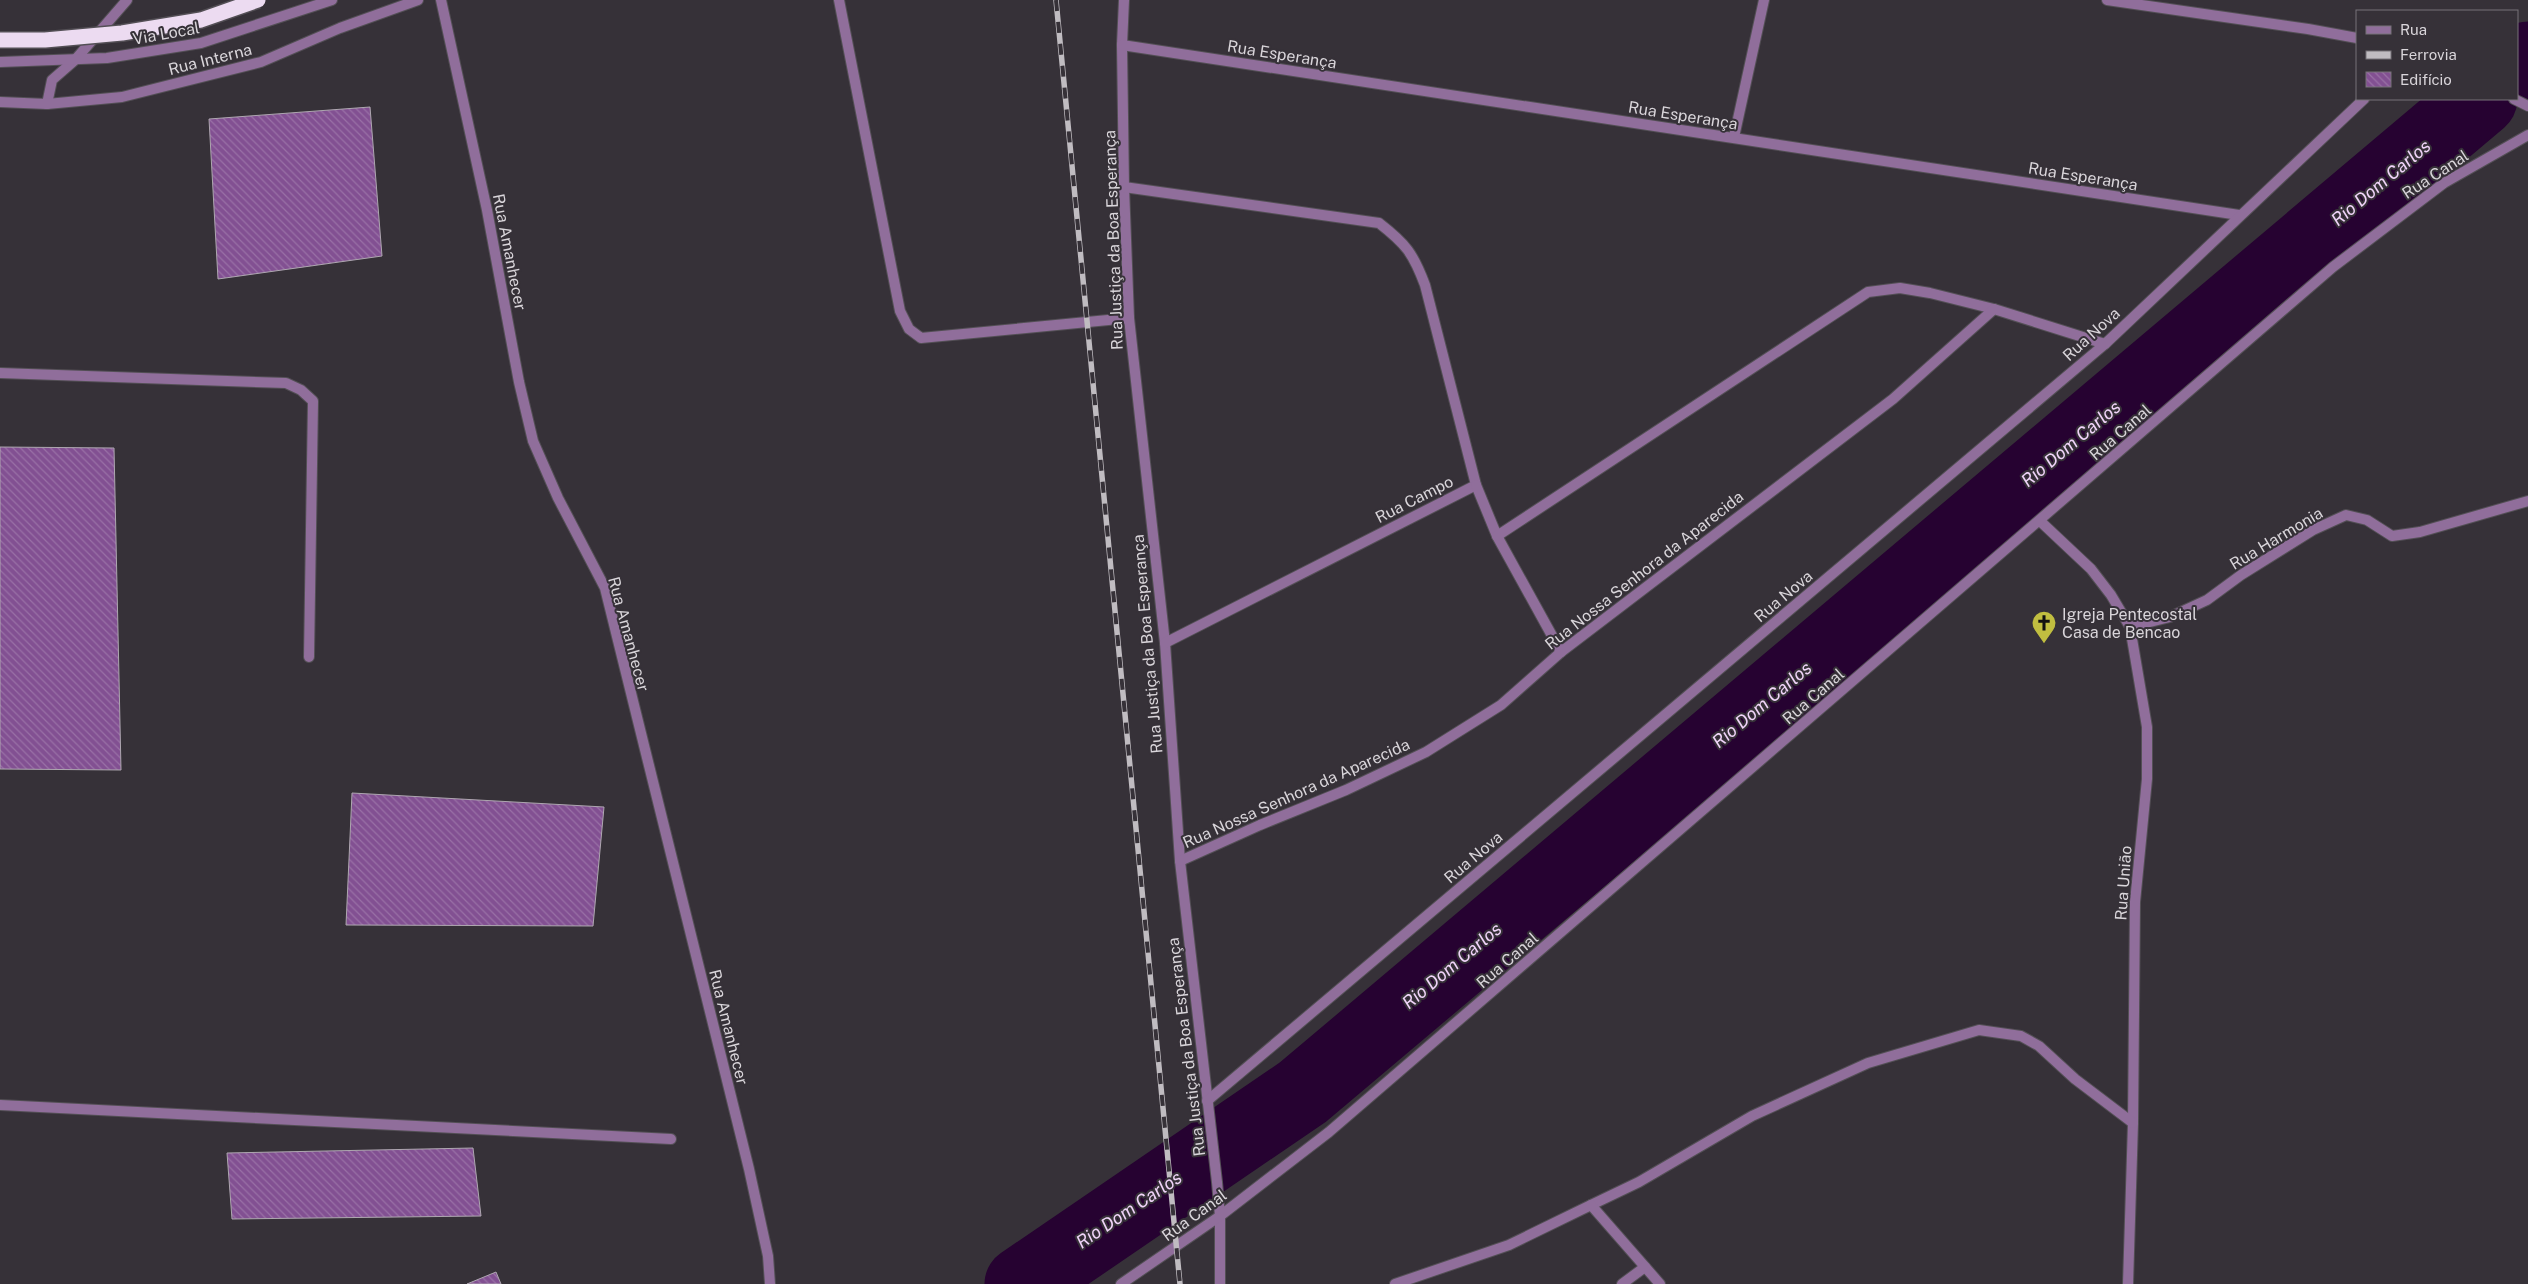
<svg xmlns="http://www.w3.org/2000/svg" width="2528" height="1284" font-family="'Public Sans',sans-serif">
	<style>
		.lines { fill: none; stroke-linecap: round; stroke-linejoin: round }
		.river { stroke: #260231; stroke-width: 75 }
		.building { fill: url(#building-back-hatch); stroke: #aea7b0 }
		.service-casing { stroke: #534f55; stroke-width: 12 }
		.pedestrian-casing { stroke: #534f55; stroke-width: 12 }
		.minor-casing { stroke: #534f55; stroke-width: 12 }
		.service { stroke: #906e9b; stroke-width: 10 }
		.pedestrian { stroke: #906e9b; stroke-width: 10 }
		.minor { stroke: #906e9b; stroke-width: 10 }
		.rail-casing { stroke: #c0bcc1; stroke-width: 5.5 }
		.rail { stroke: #363138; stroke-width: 4; stroke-dasharray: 11; stroke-linecap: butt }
		.motorway-bridge-casing { stroke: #534f55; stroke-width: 18; stroke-linecap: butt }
		.motorway-bridge { stroke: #ecdbf1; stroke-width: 15 }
		.labels { text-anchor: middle; stroke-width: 4; stroke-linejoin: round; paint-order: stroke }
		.street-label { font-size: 16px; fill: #d9d5da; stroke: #363138 }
		.poi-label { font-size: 16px; fill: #d9d5da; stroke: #363138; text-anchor: start }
		.water-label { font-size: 18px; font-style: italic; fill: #f0d4f9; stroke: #363138 }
	</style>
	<defs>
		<pattern id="building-back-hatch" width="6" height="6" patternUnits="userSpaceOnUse" patternTransform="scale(1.25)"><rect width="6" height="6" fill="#825092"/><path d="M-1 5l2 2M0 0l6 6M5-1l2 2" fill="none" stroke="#9970a6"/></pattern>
	</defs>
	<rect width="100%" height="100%" fill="#363138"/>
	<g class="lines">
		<g class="river">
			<path d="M2517,68L2528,59"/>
			<path d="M1022,1284L1303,1092L2480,99"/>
		</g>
	</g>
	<g class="building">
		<path d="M370,107L382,256L218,279L209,119Z"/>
		<path d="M0,447L114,448L121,770L0,769Z"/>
		<path d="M352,793L604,807L593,926L346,925Z"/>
		<path d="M473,1148L481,1216L232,1219L227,1153Z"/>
		<path d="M496,1272L501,1284H467Z"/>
	</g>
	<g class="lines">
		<defs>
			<g id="service">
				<path d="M0,373L286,383L301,390L313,401L309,657"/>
				<path d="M0,1105L671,1139"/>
			</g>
			<path id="pedestrian" d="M47,104L52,80L75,60L127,0"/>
			<g id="minor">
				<path d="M441,0L487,210L519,382L533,441L558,498L605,588L749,1169L768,1256L770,1284"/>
				<path d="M839,0L900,311L909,329L921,338L1129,318"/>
				<path d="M1124,0L1122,45L1124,187L1129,318L1165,643L1180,861L1217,1182L1220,1216V1284"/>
				<path d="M2107,0L2308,29L2357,38"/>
				<path d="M1122,45L2239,215"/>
				<path d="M0,62L107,58L201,43L332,0"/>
				<path d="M2514,99L2528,106"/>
				<path d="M0,102L47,104L122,97L261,62L340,28L418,0"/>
				<path d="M1734,137L1764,0"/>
				<path d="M1124,187L1379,223C1406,244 1413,253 1425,285L1476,485L1165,643"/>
				<path d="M1476,485L1497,536L1561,652"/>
				<path d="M2040,521L2091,569L2111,595L2130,627L2147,727V779L2135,902L2133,1123L2128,1284"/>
				<path d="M1497,536L1868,292L1900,288L1930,293L1994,309"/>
				<path d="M2130,627L2170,617L2207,600L2241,575L2313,530L2346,515L2367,520L2392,536L2420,532L2528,501"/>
				<path d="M1180,861L1260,825L1346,790L1426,752L1501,705L1561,652L1893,399L1994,309L2105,344"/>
				<path d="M1207,1101L2105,344L2364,99"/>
				<path d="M1591,1205L1639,1182L1752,1116L1868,1063L1979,1030L2021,1036L2039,1046L2075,1079L2133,1123"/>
				<path d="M1121,1284L1220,1216L1329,1132L2333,267L2444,183L2528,135"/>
				<path d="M1395,1284L1509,1245L1591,1205L1660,1284"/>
				<path d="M1622,1284L1645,1267"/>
			</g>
		</defs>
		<use href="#service" class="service-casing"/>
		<use href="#pedestrian" class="pedestrian-casing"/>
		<use href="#minor" class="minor-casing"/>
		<use href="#service" class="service"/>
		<use href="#pedestrian" class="pedestrian"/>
		<use href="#minor" class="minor"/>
		<defs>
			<path id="rail" d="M1056,0L1180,1284"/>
		</defs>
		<use href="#rail" class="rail-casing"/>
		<use href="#rail" class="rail"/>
		<defs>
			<path id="motorway-bridge" d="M0,40H45L122,33L201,20L258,0"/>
		</defs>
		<use href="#motorway-bridge" class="motorway-bridge-casing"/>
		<use href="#motorway-bridge" class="motorway-bridge"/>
	</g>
	<defs>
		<symbol id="church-pin" viewBox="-11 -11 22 30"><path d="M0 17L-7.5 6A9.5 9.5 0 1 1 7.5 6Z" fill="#c1be40" stroke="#363138"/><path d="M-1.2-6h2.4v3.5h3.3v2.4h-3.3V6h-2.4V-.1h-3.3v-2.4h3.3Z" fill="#111"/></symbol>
	</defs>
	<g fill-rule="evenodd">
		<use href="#church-pin" x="2030" y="609" width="28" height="38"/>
	</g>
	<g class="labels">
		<g class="street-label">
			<text transform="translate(166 33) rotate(-10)" y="6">Via Local</text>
			<text transform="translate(1282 54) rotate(9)" y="6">Rua Esperança</text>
			<text transform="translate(210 59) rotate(-14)" y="6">Rua Interna</text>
			<text transform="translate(1683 115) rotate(9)" y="6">Rua Esperança</text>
			<text transform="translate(2435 174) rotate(-33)" y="6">Rua Canal</text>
			<text transform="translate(2083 176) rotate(9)" y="6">Rua Esperança</text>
			<text transform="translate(1113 240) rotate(-92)" y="6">Rua Justiça da Boa Esperança</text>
			<text transform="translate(510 252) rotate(79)" y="6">Rua Amanhecer</text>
			<text transform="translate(2091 334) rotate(-42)" y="6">Rua Nova</text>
			<text transform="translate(2120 432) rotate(-41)" y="6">Rua Canal</text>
			<text transform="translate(1414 499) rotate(-27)" y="6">Rua Campo</text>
			<text transform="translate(2276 538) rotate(-31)" y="6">Rua Harmonia</text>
			<text transform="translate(1644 570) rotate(-38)" y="6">Rua Nossa Senhora da Aparecida</text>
			<text transform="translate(1783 596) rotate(-40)" y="6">Rua Nova</text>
			<text transform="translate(629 634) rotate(75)" y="6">Rua Amanhecer</text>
			<text transform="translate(1147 644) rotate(-95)" y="6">Rua Justiça da Boa Esperança</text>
			<text transform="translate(1813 696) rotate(-41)" y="6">Rua Canal</text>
			<text transform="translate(1296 793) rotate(-24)" y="6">Rua Nossa Senhora da Aparecida</text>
			<text transform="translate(1473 857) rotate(-40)" y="6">Rua Nova</text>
			<text transform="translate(2123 883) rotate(-86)" y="6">Rua União</text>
			<text transform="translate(1507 960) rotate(-41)" y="6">Rua Canal</text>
			<text transform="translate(729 1027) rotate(76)" y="6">Rua Amanhecer</text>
			<text transform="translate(1186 1047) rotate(-97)" y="6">Rua Justiça da Boa Esperança</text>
			<text transform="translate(1194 1215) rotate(-36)" y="6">Rua Canal</text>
		</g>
		<g class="poi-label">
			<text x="2062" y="620">Igreja Pentecostal<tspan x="2062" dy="18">Casa de Bencao</tspan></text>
		</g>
		<g class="water-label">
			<text transform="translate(2381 183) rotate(-40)" y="6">Rio Dom Carlos</text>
			<text transform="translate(2071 444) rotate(-40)" y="6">Rio Dom Carlos</text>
			<text transform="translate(1762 705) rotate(-40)" y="6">Rio Dom Carlos</text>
			<text transform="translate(1452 966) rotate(-40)" y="6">Rio Dom Carlos</text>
			<text transform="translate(1129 1210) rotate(-34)" y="6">Rio Dom Carlos</text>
		</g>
	</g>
	<rect x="2356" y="10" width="162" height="90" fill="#363138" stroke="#777379"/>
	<rect x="2366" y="26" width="25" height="8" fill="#906e9b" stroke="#777379"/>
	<text x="2400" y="35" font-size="15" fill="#d9d5da">Rua</text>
	<rect x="2366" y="51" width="25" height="8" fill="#c0bcc1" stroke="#777379"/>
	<text x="2400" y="60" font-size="15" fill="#d9d5da">Ferrovia</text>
	<rect x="2366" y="72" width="25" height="15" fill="url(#building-back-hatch)" stroke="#777379"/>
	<text x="2400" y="85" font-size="15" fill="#d9d5da">Edifício</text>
</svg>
